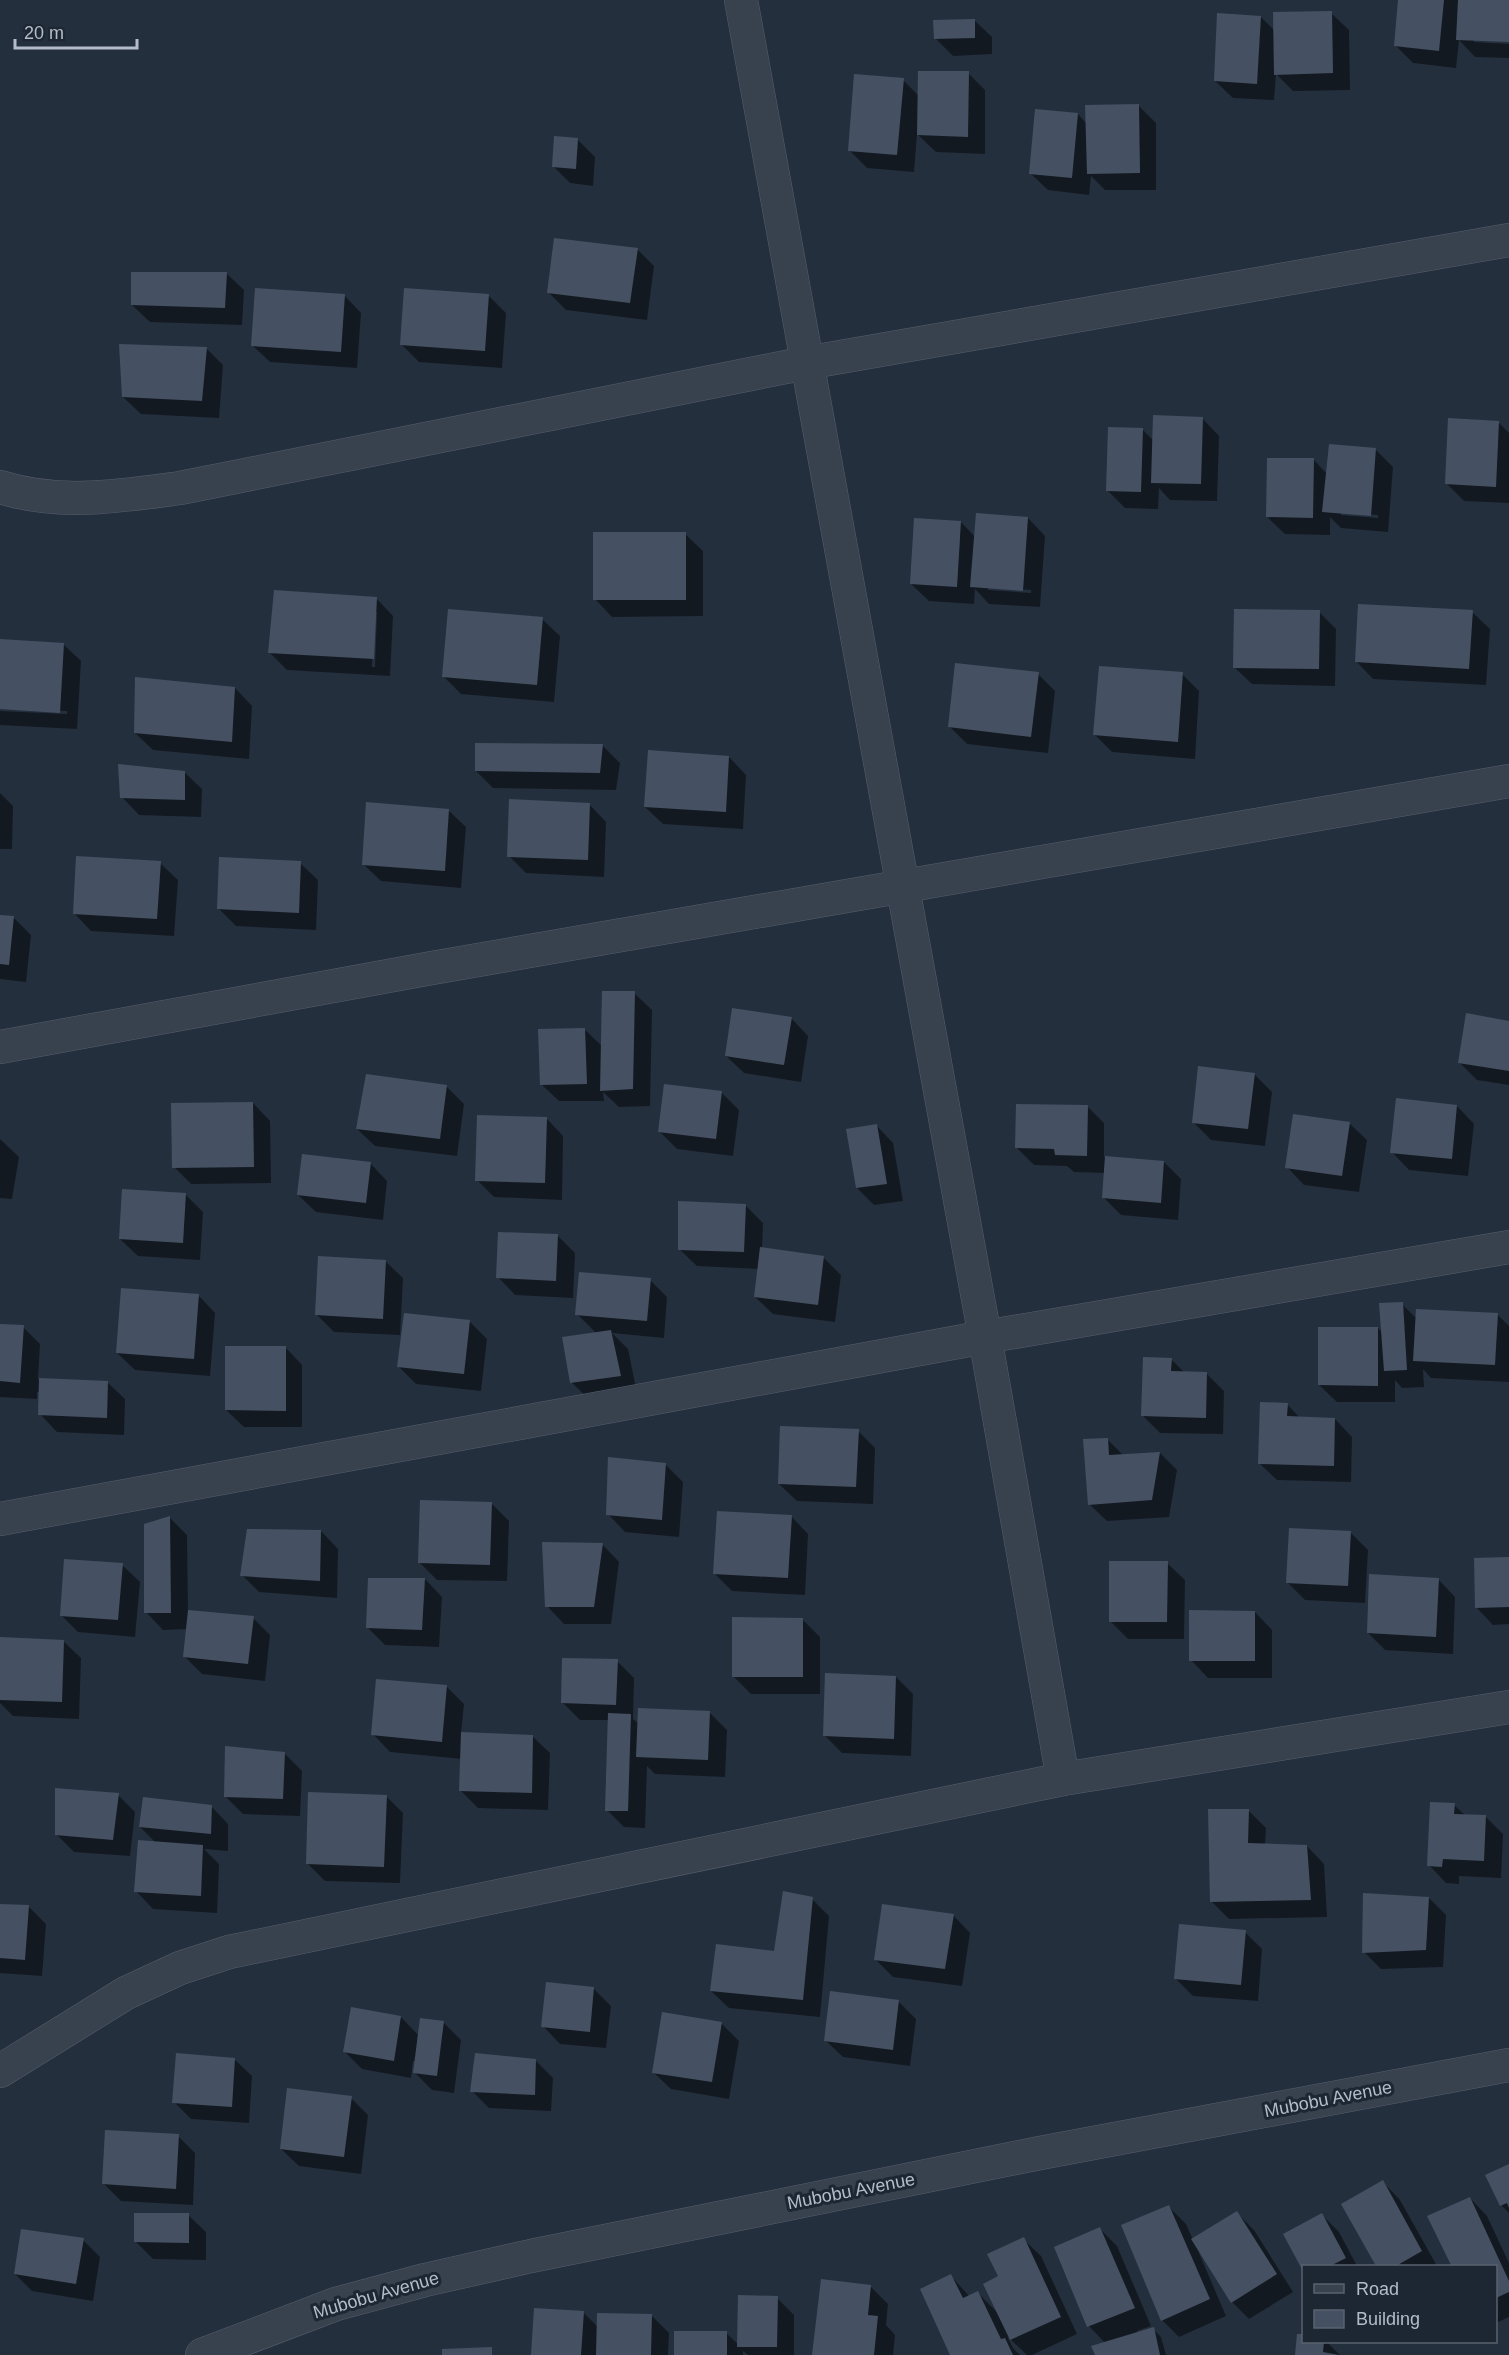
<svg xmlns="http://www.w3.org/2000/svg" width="1509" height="2355" font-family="Helvetica,sans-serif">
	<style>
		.shadow { fill: #0007; fill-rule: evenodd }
		.building { fill: #455162 }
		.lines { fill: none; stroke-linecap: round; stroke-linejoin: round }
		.street-casing { stroke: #565f6c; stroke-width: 34 }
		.street { stroke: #38414e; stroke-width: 33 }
		.labels { text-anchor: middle; stroke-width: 6; stroke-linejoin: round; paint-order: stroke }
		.street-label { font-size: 18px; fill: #b4bcc9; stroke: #1d2633 }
	</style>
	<rect width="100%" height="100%" fill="#242f3e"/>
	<g class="shadow">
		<path d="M1400,0H1509V41L1474,39V42L1509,44V58L1475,57L1459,40L1456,68L1413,63L1395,45Z"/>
		<path d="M1331,13L1349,30L1350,90L1293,91L1276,74L1274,100L1233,98L1215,81L1261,17L1275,31Z"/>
		<path d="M974,20L992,37V54L953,56L936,39Z"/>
		<path d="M968,73L985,90V154L936,152L917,134L914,172L867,168L849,150L903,80L919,96Z"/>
		<path d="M1139,106L1156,123V190H1105L1091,176L1089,195L1048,190L1030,173L1078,114L1087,124Z"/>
		<path d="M578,140L595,157L593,186L570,183L553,166Z"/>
		<path d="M637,249L654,266L647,320L566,310L549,293Z"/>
		<path d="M226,273L244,290L242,325L150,322L132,305Z"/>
		<path d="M344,295L361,313L357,368L270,362L252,345Z"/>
		<path d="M488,295L506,313L502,368L419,362L402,345Z"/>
		<path d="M206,348L223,365L219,418L141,414L123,397Z"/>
		<path d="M1202,418L1219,436L1217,501L1170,500L1159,488L1158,509L1125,508L1108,491L1143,430L1154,441Z"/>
		<path d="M1499,423L1509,433V503L1464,501L1447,484Z"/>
		<path d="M1375,449L1393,467L1388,532L1341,528L1330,517V535L1285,534L1267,517L1314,460L1327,474ZM1341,512L1378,515V518L1341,515Z"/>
		<path d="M1028,518L1045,536L1040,607L989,604L975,589L974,604L929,601L911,584L961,522L975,537ZM988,587L1031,590V593L988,590Z"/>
		<path d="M685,534L703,551V616L612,617L595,599Z"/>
		<path d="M376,598L393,616L390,676L287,670L269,652ZM374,612H377L375,667H372Z"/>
		<path d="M1319,612L1336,629L1335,686L1252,684L1234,667Z"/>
		<path d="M1472,612L1490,629L1486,685L1373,679L1356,661Z"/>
		<path d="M542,619L560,636L554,702L461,694L444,677Z"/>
		<path d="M0,641L63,644L81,661L77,729L0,725V711L67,714V711L0,708Z"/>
		<path d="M1038,674L1055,691L1048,753L967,744L950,727Z"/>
		<path d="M1182,674L1199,691L1195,759L1112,752L1095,735Z"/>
		<path d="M235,688L252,706L249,759L153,750L135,733Z"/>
		<path d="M602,745L620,763L616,790L493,788L476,771Z"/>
		<path d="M729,757L746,775L743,829L663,824L645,807Z"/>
		<path d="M184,772L202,789L201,817L139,815L122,797Z"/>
		<path d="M0,793L13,806L12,849H0Z"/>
		<path d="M589,804L606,822L604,877L526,873L509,856Z"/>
		<path d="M448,810L466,827L461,888L381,881L363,864Z"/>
		<path d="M160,863L178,880L174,936L91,931L74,913Z"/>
		<path d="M300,863L318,880L316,930L236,926L219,909Z"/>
		<path d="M0,916L13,917L31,935L26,982L0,979Z"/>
		<path d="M634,993L652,1010L650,1106L619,1107L603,1092L604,1101H559L541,1084L584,1029L603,1047Z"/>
		<path d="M791,1018L808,1036L801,1082L744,1073L726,1056Z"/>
		<path d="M1509,1022V1085L1477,1080L1459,1062Z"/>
		<path d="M1254,1074L1272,1092L1265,1146L1211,1140L1193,1122Z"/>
		<path d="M447,1087L464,1104L457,1156L375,1146L357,1129Z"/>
		<path d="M722,1093L739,1110L733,1156L677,1149L659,1131Z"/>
		<path d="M253,1103L270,1121L271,1183L191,1184L174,1167Z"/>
		<path d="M1087,1106L1104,1123V1157L1164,1162L1181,1179L1178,1220L1121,1215L1104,1198L1105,1173L1074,1172L1067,1166L1034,1165L1017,1148Z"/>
		<path d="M1457,1106L1474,1124L1468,1176L1409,1170L1392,1152Z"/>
		<path d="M546,1118L563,1136L562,1200L494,1197L477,1180Z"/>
		<path d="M1349,1123L1367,1140L1359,1192L1304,1185L1287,1167Z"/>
		<path d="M876,1125L893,1143L903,1201L874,1205L857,1188Z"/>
		<path d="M0,1139L19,1157L12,1199L0,1198Z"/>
		<path d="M370,1163L387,1181L383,1220L316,1212L298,1195Z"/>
		<path d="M185,1194L203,1212L200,1260L138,1256L120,1239Z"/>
		<path d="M746,1206L763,1223L762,1249L823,1257L841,1275L835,1322L773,1314L755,1297L759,1269L697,1266L679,1249Z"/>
		<path d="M558,1236L575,1253L573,1298L515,1295L498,1277Z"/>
		<path d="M385,1261L403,1278L400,1335L334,1332L317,1315Z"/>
		<path d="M650,1280L667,1297L664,1338L612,1333L628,1349L637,1393L589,1399L571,1382L597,1334L577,1314Z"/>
		<path d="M198,1295L215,1313L210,1376L135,1370L117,1353Z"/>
		<path d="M1402,1304L1416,1318L1497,1314L1509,1326V1382L1431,1378L1423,1369L1424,1387L1402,1388L1395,1380V1402H1337L1319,1385L1378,1328L1383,1333Z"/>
		<path d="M470,1322L487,1339L481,1391L416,1384L399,1367Z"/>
		<path d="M0,1326L23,1327L40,1344L38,1379L107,1382L125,1399L124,1435L57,1432L40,1414V1392H37V1399L0,1397Z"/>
		<path d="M285,1347L302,1365V1427H244L226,1410Z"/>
		<path d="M1171,1359L1185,1373L1207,1374L1224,1391L1223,1434L1160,1433L1143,1416Z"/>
		<path d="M1287,1404L1300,1418L1335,1419L1352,1437L1351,1482L1277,1480L1259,1463Z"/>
		<path d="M858,1431L875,1448L873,1504L797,1501L779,1484Z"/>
		<path d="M1107,1439L1124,1456L1160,1453L1177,1470L1169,1517L1107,1521L1089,1504Z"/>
		<path d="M665,1464L683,1482L679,1537L625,1532L608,1514Z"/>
		<path d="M492,1504L509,1521L507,1581L437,1580L419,1562Z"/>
		<path d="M791,1516L808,1534L805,1595L732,1591L715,1574Z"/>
		<path d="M170,1518L187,1535L188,1611L253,1618L270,1635L265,1681L202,1674L185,1657L188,1629L163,1630L146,1612Z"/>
		<path d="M321,1531L338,1549L337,1598L259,1592L242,1575Z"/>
		<path d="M1350,1532L1368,1550L1365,1603L1305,1600L1288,1583Z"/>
		<path d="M602,1544L619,1562L611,1624H564L547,1606Z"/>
		<path d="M1509,1559V1624L1493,1625L1476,1607Z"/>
		<path d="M1167,1563L1185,1580L1184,1639H1128L1111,1622Z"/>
		<path d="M122,1565L140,1582L135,1637L78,1632L61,1615Z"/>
		<path d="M425,1579L442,1597L439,1647L385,1645L368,1628Z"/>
		<path d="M1438,1579L1455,1597L1453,1654L1385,1650L1368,1633Z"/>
		<path d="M1255,1612L1272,1630V1678H1208L1191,1660Z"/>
		<path d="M803,1620L820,1637V1694H751L733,1676Z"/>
		<path d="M0,1639L63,1641L81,1658L79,1719L13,1716L0,1703Z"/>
		<path d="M617,1661L634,1678L633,1719L639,1724L710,1713L727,1730L725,1777L655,1774L647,1766L645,1828L624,1827L607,1810L609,1720H580L562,1702Z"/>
		<path d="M896,1677L913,1694L911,1756L842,1753L824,1735Z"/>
		<path d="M447,1687L464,1704L461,1734L532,1736L550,1753L548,1810L478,1808L460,1790L462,1759L390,1752L373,1734Z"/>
		<path d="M285,1754L302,1771L300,1816L243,1814L226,1797Z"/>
		<path d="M118,1795L135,1812L130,1856L74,1852L56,1834Z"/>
		<path d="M386,1796L403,1813L400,1883L325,1881L307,1863Z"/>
		<path d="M1454,1805L1466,1816L1486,1817L1503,1834L1501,1878L1459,1876V1884L1446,1883L1429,1865Z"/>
		<path d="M211,1806L228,1824V1851L204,1849L219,1864L217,1913L153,1909L136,1891L156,1843L140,1827Z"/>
		<path d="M1248,1810L1266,1828L1265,1845L1307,1846L1324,1864L1327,1917L1229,1919L1212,1902Z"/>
		<path d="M1429,1898L1446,1915L1443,1967L1381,1969L1364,1952Z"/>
		<path d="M812,1899L829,1916L820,2017L729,2008L711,1991L775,1952Z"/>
		<path d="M0,1906L29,1907L46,1924L42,1976L0,1973Z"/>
		<path d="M953,1915L970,1933L962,1986L893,1977L875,1959Z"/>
		<path d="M1245,1932L1262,1949L1258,2001L1193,1996L1176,1979Z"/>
		<path d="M593,1988L611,2006L606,2048L560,2044L543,2026Z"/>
		<path d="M898,2001L916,2019L910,2066L843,2057L825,2040Z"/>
		<path d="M401,2017L419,2036L443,2022L461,2040L454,2093L432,2090L415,2073L416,2061H413L411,2078L362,2069L345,2052Z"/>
		<path d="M721,2023L739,2041L729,2099L671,2089L653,2072Z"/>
		<path d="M234,2059L252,2076L249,2123L191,2119L174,2102Z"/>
		<path d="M535,2060L553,2078L551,2111L489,2108L472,2091Z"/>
		<path d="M351,2098L368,2115L361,2174L299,2166L281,2149Z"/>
		<path d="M178,2136L195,2153L193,2205L121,2201L103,2183Z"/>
		<path d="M1509,2165V2213L1501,2205Z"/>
		<path d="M1383,2182L1400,2200L1437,2266H1378L1343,2204Z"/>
		<path d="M1470,2198L1487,2216L1509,2263V2317L1496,2323V2266H1451Z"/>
		<path d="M1169,2207L1186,2224L1193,2240L1237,2213L1254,2230L1293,2292L1249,2319L1232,2302L1200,2252L1199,2253L1226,2316L1179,2337L1162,2320Z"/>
		<path d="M188,2215L206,2232V2260L153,2259L136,2242Z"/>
		<path d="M1322,2215L1339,2232L1357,2266H1304L1285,2234Z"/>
		<path d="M1100,2229L1117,2246L1151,2326L1137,2331L1138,2333L1153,2329L1161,2337L1166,2355H1097L1105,2343L1089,2326L1056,2247Z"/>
		<path d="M1023,2239L1041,2256L1077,2334L1032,2355H1027L1007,2336L1013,2348L1020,2355H952L951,2276L970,2297L978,2293L998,2313L1000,2277Z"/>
		<path d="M83,2240L100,2257L93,2301L32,2291L15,2274Z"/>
		<path d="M871,2287L888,2304L886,2325L895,2335L893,2355H814Z"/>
		<path d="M777,2298L794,2315V2355H748L743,2351V2355H676L726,2333L739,2345Z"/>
		<path d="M583,2312L598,2327L651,2315L669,2333L668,2355H532Z"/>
		<path d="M1304,2342H1327L1340,2355H1297Z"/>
	</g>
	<g class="building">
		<path d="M1398,0H1444L1439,51L1394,46Z"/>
		<path d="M1458,0H1509V42L1456,40Z"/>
		<path d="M1332,11L1333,73L1274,75L1273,12Z"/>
		<path d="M1217,13L1261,16L1257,84L1214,81Z"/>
		<path d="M975,19V38L934,39L933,20Z"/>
		<path d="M918,71H969L968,137L917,135Z"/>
		<path d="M854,74L904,78L897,155L848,151Z"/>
		<path d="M1139,104L1140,173L1087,174L1085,105Z"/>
		<path d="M1035,109L1078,113L1072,178L1029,174Z"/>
		<path d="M554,136L578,138L576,169L552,167Z"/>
		<path d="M554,238L638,248L630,303L547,293Z"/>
		<path d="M131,272H227L225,308L131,305Z"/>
		<path d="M255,288L345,294L341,352L251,346Z"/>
		<path d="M404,288L489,294L485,351L400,345Z"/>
		<path d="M119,344L207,347L202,401L122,397Z"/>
		<path d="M1153,415L1203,417L1201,484L1151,483Z"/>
		<path d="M1448,418L1499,421L1496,487L1445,484Z"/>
		<path d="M1108,427L1143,428L1141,492L1106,491Z"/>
		<path d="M1329,444L1376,448L1371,516L1322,512Z"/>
		<path d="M1267,458H1314L1313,518L1266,517Z"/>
		<path d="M976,513L1028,517L1023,591L970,587Z"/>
		<path d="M914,518L961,521L957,587L910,584Z"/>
		<rect x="593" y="532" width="93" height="68"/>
		<path d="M274,590L377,597L374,659L268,653Z"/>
		<path d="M1358,604L1473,610L1469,669L1355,662Z"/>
		<path d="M448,609L543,617L537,685L442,677Z"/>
		<path d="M1234,609L1320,610L1319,669L1233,668Z"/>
		<path d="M0,639L64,643L60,713L0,709Z"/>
		<path d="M955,663L1039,672L1031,737L948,727Z"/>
		<path d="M1099,666L1183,672L1178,742L1093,735Z"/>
		<path d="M135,677L235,687L232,742L134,733Z"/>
		<path d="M475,743L603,744L600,773L475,771Z"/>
		<path d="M648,750L729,756L726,812L644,807Z"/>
		<path d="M118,764L185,771V800L120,798Z"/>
		<path d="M509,799L590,803L588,860L507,857Z"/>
		<path d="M366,802L449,809L445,871L362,865Z"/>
		<path d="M76,856L161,861L157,919L73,914Z"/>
		<path d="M219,857L301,861L299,913L217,909Z"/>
		<path d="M0,915L14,916L9,965L0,964Z"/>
		<path d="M602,991H635L633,1089L600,1091Z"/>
		<path d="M732,1008L792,1017L784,1065L725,1056Z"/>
		<path d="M1466,1013L1509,1021V1071L1458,1063Z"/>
		<path d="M585,1028L587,1084L540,1085L538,1029Z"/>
		<path d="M1198,1066L1255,1073L1248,1129L1192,1123Z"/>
		<path d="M366,1074L447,1085L440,1139L356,1129Z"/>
		<path d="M664,1084L722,1091L716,1139L658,1132Z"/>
		<path d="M1396,1098L1457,1105L1452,1159L1390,1153Z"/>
		<path d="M253,1102L254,1167L172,1168L171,1103Z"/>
		<path d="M1016,1104L1088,1105L1087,1156L1055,1155L1054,1149L1015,1148Z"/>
		<path d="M1293,1114L1350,1122L1342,1176L1285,1168Z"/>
		<path d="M477,1115L547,1117L545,1183L475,1181Z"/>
		<path d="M877,1124L887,1184L856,1188L846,1129Z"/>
		<path d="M302,1154L371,1162L366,1203L297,1195Z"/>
		<path d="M1105,1156L1164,1161L1161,1203L1102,1198Z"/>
		<path d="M122,1189L186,1193L183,1243L119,1239Z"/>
		<path d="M678,1201L746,1204L744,1252L678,1250Z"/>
		<path d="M498,1232L558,1234L556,1281L496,1278Z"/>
		<path d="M760,1247L824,1256L818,1305L754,1297Z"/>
		<path d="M318,1256L386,1260L383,1319L315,1315Z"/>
		<path d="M579,1272L651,1278L647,1321L575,1315Z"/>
		<path d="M121,1288L199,1294L194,1359L116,1353Z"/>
		<path d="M1403,1302L1407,1370L1384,1371L1379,1303Z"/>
		<path d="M1416,1309L1498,1313L1495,1365L1413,1361Z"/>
		<path d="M404,1313L470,1320L464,1374L397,1367Z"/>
		<path d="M0,1324L24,1325L20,1383L0,1381Z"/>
		<path d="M1318,1327H1378V1386L1318,1385Z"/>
		<path d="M611,1330L621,1376L570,1383L562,1337Z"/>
		<path d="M225,1346H286V1411L225,1410Z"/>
		<path d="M1143,1357L1172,1358L1171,1371L1207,1372L1206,1418L1141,1416Z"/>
		<path d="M39,1378L108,1381L107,1418L38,1415Z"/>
		<path d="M1260,1402L1288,1403L1287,1416L1335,1418L1334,1466L1258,1464Z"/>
		<path d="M780,1426L859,1429L856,1487L778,1484Z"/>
		<path d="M1108,1438L1109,1455L1160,1452L1152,1500L1088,1505L1083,1439Z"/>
		<path d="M608,1457L666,1463L662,1520L606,1515Z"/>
		<path d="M420,1500L492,1502L490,1565L418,1563Z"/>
		<path d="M717,1511L792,1515L788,1578L713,1574Z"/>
		<path d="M170,1516L171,1613H144V1524Z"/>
		<path d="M1289,1528L1351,1531L1348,1586L1286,1583Z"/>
		<path d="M247,1529L321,1530L320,1581L240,1576Z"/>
		<path d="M542,1542L603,1543L594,1607H545Z"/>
		<path d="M1509,1557V1607L1475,1608L1474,1558Z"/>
		<path d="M64,1559L123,1563L118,1620L60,1616Z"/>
		<path d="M1109,1561H1168L1167,1622H1109Z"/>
		<path d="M1369,1574L1439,1578L1436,1637L1367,1633Z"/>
		<path d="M368,1578H425L422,1630L366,1628Z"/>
		<path d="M188,1610L254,1616L248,1664L183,1657Z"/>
		<path d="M1189,1610L1255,1611V1661H1189Z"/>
		<path d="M732,1617L803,1618V1677H732Z"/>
		<path d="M0,1637L64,1640L62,1702L0,1700Z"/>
		<path d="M562,1658L618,1659L616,1705L561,1703Z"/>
		<path d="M825,1673L896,1676L894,1739L823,1736Z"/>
		<path d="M376,1679L447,1685L442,1742L371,1735Z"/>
		<path d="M638,1708L710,1711L708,1760L636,1757Z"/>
		<path d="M608,1713L631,1714L628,1811H605Z"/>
		<path d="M461,1732L533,1735L532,1793L459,1791Z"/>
		<path d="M225,1746L285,1752L283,1799L224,1797Z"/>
		<path d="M55,1788L119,1793L113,1840L55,1835Z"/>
		<path d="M308,1792L387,1795L384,1867L306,1864Z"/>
		<path d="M143,1797L212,1805L211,1834L139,1827Z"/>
		<path d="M1430,1802L1455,1803L1454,1814L1486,1815L1484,1861L1443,1859L1442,1867L1427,1866Z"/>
		<path d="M1208,1809H1249L1248,1843L1307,1845L1311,1900L1210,1902Z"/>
		<path d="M138,1840L203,1845L201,1896L134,1892Z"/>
		<path d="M783,1891L813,1897L803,2000L710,1991L716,1944L774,1951Z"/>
		<path d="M1363,1893L1429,1897L1426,1950L1362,1953Z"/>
		<path d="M0,1904L29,1905L25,1960L0,1958Z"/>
		<path d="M882,1904L954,1914L945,1969L874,1960Z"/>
		<path d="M1179,1924L1246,1930L1241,1985L1174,1979Z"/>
		<path d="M546,1982L594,1987L590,2032L541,2027Z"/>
		<path d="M830,1991L899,2000L893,2050L824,2041Z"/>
		<path d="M351,2007L401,2016L394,2061L343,2052Z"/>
		<path d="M662,2012L722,2022L712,2082L652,2073Z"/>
		<path d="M420,2018L444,2021L437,2076L413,2073Z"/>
		<path d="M176,2053L235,2058L232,2107L172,2103Z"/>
		<path d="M475,2053L536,2059L535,2095L470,2092Z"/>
		<path d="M287,2088L352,2096L344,2157L280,2149Z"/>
		<path d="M105,2130L179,2134L176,2189L102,2184Z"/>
		<path d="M1509,2164V2208L1507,2203L1500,2206L1485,2175Z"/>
		<path d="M1383,2180L1422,2251L1396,2266H1376L1341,2204Z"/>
		<path d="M1470,2197L1509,2281V2292L1496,2298V2266H1448L1451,2265L1427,2216Z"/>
		<path d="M1169,2205L1210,2299L1161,2321L1121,2225Z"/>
		<path d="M1237,2211L1277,2274L1231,2303L1191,2239Z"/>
		<path d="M134,2213H189V2243L134,2242Z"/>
		<path d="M1322,2213L1346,2258L1330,2266H1304V2273L1283,2234Z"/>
		<path d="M1100,2227L1135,2308L1087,2327L1054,2247Z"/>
		<path d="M21,2229L84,2238L76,2284L14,2274Z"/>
		<path d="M1024,2237L1061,2317L1010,2340L983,2284L998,2276L987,2254Z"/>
		<path d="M951,2274L963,2298L978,2291L1001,2339L1005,2338L1013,2355H950L920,2289Z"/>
		<path d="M821,2279L871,2285L868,2315L878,2316L874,2355H812Z"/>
		<path d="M738,2295L778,2296L777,2347H737Z"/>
		<path d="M534,2308L584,2311L581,2355H531Z"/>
		<path d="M597,2313L652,2314L651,2355H596Z"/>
		<path d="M1154,2327L1160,2355H1095L1091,2346Z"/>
		<rect x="674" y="2331" width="53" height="24"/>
		<path d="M1297,2334H1304V2342H1324L1323,2352L1339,2355H1295Z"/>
		<path d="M492,2347V2355H442V2349Z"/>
	</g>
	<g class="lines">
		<defs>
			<g id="street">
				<path d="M741,0L985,1337L1063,1779"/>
				<path d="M0,487C60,506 120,496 180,488L806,363L1509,240"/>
				<path d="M0,1047L432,968L1509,781"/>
				<path d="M0,1519L985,1337L1509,1247"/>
				<path d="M0,2071L126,1993L180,1968L229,1952L1063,1779L1509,1707"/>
				<path d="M202,2355L336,2304L425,2280L531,2256L1040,2153L1509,2065"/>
			</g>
		</defs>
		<use href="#street" class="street-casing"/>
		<use href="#street" class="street"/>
	</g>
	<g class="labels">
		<g class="street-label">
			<text transform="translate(1328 2099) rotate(-11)" y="6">Mubobu Avenue</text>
			<text transform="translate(851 2191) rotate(-11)" y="6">Mubobu Avenue</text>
			<text transform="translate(376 2295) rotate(-16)" y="6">Mubobu Avenue</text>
		</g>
	</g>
	<rect x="1302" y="2265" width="195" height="78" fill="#1d2633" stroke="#59626f" stroke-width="1.5"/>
	<rect x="1314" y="2284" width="30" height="9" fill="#38414e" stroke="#59626f" stroke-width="1.5"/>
	<text x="1356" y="2295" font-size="18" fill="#b4bcc9">Road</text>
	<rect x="1314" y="2310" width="30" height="18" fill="#455162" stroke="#59626f" stroke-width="1.5"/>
	<text x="1356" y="2325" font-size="18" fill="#b4bcc9">Building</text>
	<path d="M15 39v9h122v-9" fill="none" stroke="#b4bcc9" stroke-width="3"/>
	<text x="24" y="39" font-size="18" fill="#b4bcc9" stroke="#1d2633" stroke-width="4.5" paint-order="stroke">20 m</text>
</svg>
